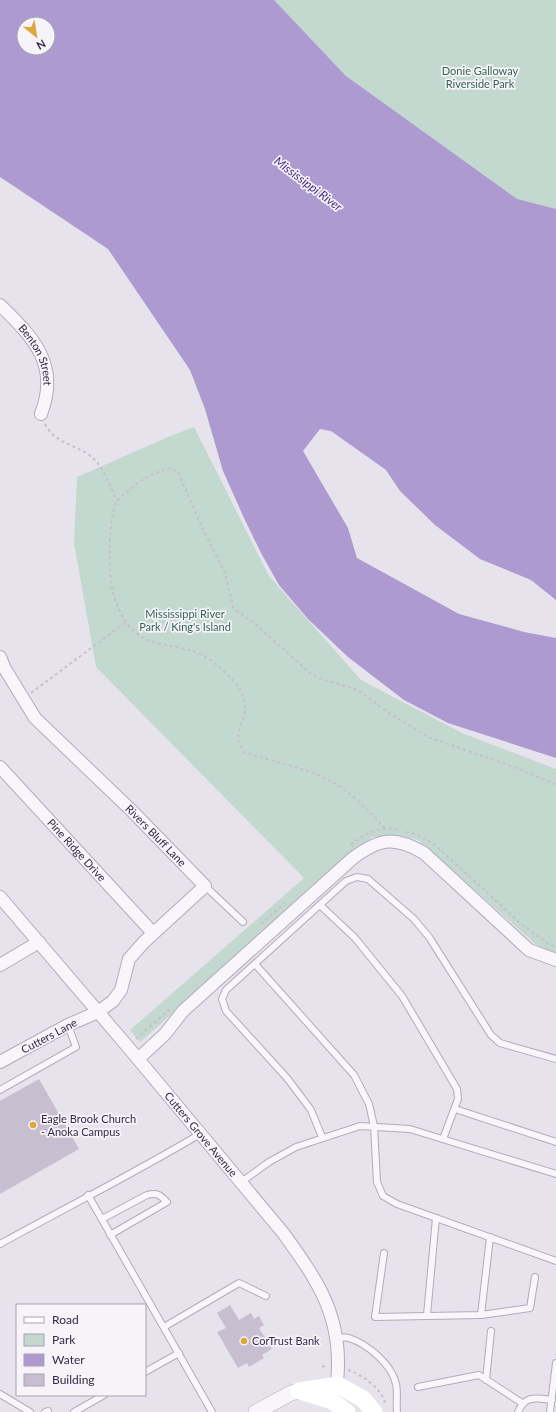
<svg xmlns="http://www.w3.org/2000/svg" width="556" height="1412" font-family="Lato,sans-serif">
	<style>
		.green { fill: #c3d8ce }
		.water { fill: #ac9ad0; fill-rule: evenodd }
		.building { fill: #c7bfd0 }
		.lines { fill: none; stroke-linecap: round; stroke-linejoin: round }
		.service-casing { stroke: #b2abbb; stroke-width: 8 }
		.minor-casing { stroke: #b2abbb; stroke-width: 14 }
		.tertiary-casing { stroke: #b2abbb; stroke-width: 16 }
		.path { stroke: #c6c0cb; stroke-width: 2; stroke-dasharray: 3 3; stroke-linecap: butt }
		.service { stroke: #f8f6fa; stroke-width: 6 }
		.minor { stroke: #f8f6fa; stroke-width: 12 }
		.tertiary { stroke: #f8f6fa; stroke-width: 15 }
		.secondary { stroke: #fff; stroke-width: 17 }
		.poi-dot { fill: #dea73b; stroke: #f6f3f9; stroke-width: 1.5 }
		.labels { text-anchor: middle; stroke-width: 3.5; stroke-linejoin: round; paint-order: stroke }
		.park-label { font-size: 11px; fill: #346552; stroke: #f6f3f9 }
		.street-label { font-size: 11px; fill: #362847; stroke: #f6f3f9 }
		.poi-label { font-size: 11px; fill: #362847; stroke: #f6f3f9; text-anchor: start }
		.water-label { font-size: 12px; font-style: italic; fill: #4c2d81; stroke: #f6f3f9 }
	</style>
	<rect width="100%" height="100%" fill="#e7e3ed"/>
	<g class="green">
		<path d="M274,0H556V209L517,200L346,76Z"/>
		<path d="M194,427L269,576L361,680L462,733L556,769V962L418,840L398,835L372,837L140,1042L130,1030L304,878L96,667L74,543L77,477L168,437Z"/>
	</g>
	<path class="water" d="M0,0H274L346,76L517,199L556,209V600L531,580L480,559L435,525L400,491L386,470L331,431L320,429L303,451L348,528L357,558L459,614L524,632L556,638V758L448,723L404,700L348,657L308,619L279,585L261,553L244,518L223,471L205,409L190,370L108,249L0,177ZM24,24H48V48H24Z"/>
	<g class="building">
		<path d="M39,1079L79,1149L0,1194V1101Z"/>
		<path d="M230,1305L239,1320L251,1313L254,1319L259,1316L264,1325L259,1328L272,1349L262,1355L264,1358L249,1367L247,1363L238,1368L217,1332L226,1328L217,1313Z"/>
	</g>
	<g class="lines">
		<defs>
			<g id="service">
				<path d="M205,886L243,922"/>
				<path d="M320,905L355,938L402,996L457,1089L458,1099L443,1139"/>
				<path d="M255,964L354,1075L369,1104L374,1126L377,1182L383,1196L397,1204L556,1261"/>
				<path d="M0,1090L76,1047L68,1025"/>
				<path d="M455,1109L556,1142"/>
				<path d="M322,1137L311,1110L287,1078L226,1011L222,999L226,990L346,881L357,877L368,879L414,919L429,937L491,1035L500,1043L556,1059"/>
				<path d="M240,1183L269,1162L296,1147L360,1126L410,1129L556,1174"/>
				<path d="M88,1195L212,1412"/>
				<path d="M102,1219L147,1195C157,1192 160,1195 167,1202L110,1235"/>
				<path d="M0,1244C67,1207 135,1173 200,1134"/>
				<path d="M384,1253L375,1317L481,1315L530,1308L535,1277"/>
				<path d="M427,1315L436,1218"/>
				<path d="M481,1315L490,1237"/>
				<path d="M164,1327L239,1283L266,1296"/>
				<path d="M337,1338C340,1338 346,1337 349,1338C368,1344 392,1365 396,1384C398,1393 396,1403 397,1412"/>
				<path d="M145,1372L179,1353"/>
				<path d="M486,1380L491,1331"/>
				<path d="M418,1387L479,1375L522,1403"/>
				<path d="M0,1394L30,1412"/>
				<path d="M45,1412L48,1411"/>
				<path d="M74,1412L104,1395"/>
				<path d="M518,1412C525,1395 536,1398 552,1400"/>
				<path d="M550,1412L556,1363"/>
			</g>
			<g id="minor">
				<path id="s1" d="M0,305C34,338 60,365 41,414"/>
				<path id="s2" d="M0,657L5,669L35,718L132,811L205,886L144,942L129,959L121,990L113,1001L98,1012L68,1025L0,1062"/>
				<path id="s3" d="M0,767L153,933"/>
				<path id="s4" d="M0,897L128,1047L284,1234C314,1276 338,1309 338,1362C338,1372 338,1382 335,1392"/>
				<path d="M0,965L39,942"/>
				<path d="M138,1059L165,1034L183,1011L353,858C380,838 395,836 424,853L529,950L556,960"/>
			</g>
			<path id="tertiary" d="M256,1412L291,1393L299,1391"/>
		</defs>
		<use href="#service" class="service-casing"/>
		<use href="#minor" class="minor-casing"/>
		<use href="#tertiary" class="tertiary-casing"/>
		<g class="path">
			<path d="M45,424C54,442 72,444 88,454C103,464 109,485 117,501"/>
			<path d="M31,693L126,622"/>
			<path d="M385,828C371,813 357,798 339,786C312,768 275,763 244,752C225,729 260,716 237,685C226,672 211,658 195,652C175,644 151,647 135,632C124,623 117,607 113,593C108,573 108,521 116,503C118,499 123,495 127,492C141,479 153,473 171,468L178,472L202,527L225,573L233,607L237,611L254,623L311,674L321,679L358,690L389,713L428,737L508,765L556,784"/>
			<path d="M406,832L416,834L434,844L520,923L547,943L556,947"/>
			<path d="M351,845C366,832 381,826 400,830"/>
			<path d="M261,924L285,903"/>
			<path d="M136,1039L170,1009"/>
			<path d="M322,1366L328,1367"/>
			<path d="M348,1370C363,1375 381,1388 385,1403"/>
		</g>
		<use href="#service" class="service"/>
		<use href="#minor" class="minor"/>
		<use href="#tertiary" class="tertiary"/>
		<g class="secondary">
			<path d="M299,1391L338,1385L363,1399L374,1412"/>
			<path d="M303,1392L332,1401L347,1412"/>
		</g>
	</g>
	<g class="poi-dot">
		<circle cx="33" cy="1125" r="4"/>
		<circle cx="244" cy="1341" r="4"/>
	</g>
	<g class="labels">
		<g class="park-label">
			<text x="480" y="75">Donie Galloway<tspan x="480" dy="13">Riverside Park</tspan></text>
			<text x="185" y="618">Mississippi River<tspan x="185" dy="13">Park / King's Island</tspan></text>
		</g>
		<g class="street-label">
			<text dy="4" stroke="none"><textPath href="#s1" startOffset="63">Benton Street</textPath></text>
			<text dy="4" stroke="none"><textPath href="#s2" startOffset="239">Rivers Bluff Lane</textPath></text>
			<text dy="4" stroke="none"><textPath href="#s3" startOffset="113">Pine Ridge Drive</textPath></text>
			<text transform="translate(49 1036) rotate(-28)" y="4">Cutters Lane</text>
			<text dy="4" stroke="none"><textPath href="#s4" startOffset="311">Cutters Grove Avenue</textPath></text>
		</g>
		<g class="poi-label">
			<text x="41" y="1123">Eagle Brook Church<tspan x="41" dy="13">- Anoka Campus</tspan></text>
			<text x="252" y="1345">CorTrust Bank</text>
		</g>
		<g class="water-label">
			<text transform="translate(308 184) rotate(37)" y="4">Mississippi River</text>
		</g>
	</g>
	<rect x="16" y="1304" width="130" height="92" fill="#f6f3f9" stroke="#a9a2b2"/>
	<rect x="24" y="1317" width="20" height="6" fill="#ffffff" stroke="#a9a2b2"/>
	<text x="52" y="1324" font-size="12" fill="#362847">Road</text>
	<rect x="24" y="1334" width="20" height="12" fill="#c3d8ce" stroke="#a9a2b2"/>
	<text x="52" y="1344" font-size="12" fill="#362847">Park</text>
	<rect x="24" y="1354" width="20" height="12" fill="#ac9ad0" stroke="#a9a2b2"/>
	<text x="52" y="1364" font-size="12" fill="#362847">Water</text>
	<rect x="24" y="1374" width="20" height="12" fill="#c7bfd0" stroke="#a9a2b2"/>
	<text x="52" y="1384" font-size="12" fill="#362847">Building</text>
	<g transform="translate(36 36) rotate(150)"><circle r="19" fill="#f6f3f9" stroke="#a9a2b2"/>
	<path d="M0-3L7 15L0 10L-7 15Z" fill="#dea73b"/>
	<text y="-6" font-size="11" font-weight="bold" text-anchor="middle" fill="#362847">N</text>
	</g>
</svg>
